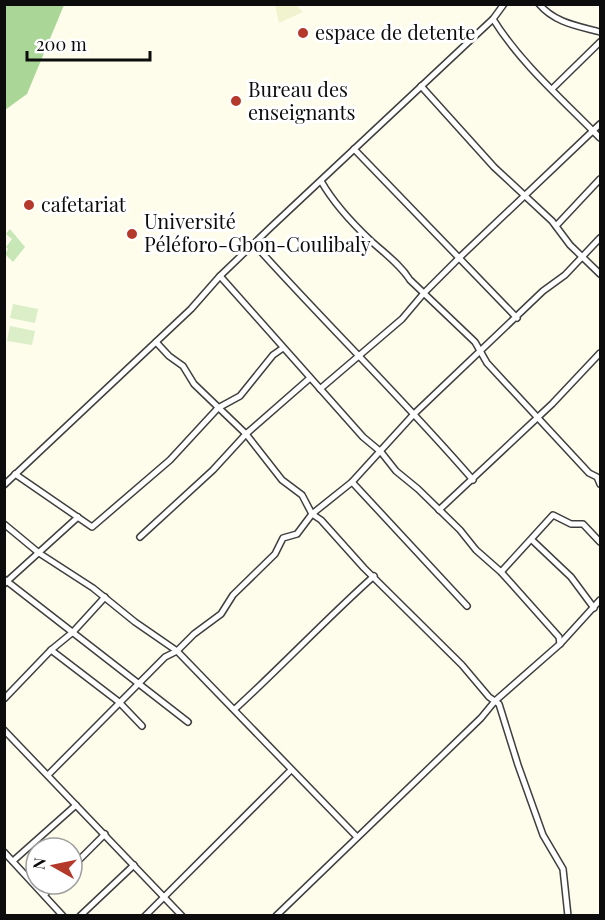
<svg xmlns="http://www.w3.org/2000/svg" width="605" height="920" font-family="'Playfair Display',serif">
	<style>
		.farmland { fill: #f0f3cd }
		.green { fill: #c8e7b7 }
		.forest { fill: #aad797 }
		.pitch { fill: #dbeec8 }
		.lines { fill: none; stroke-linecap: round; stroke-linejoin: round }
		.minor-casing { stroke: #3f3f3f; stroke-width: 8 }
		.minor { stroke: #fff; stroke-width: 5 }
		.poi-dot { fill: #b5392a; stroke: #fff; stroke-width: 2 }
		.labels { text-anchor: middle; stroke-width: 6; stroke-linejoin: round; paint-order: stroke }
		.poi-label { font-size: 20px; fill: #0c0c0c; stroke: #fff; text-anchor: start }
	</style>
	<rect width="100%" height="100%" fill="#fefdeb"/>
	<path class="farmland" d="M275,5H296L303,12L279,23Z"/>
	<path class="green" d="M10,229L25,247L13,262L5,254L8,249L6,247L12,239L6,234Z"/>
	<path class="forest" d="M5,4L64,5L27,94L5,110Z"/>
	<g class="pitch">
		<path d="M13,304L38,309L35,323L10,318Z"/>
		<path d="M10,326L35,331L32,345L7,341Z"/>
	</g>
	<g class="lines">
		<defs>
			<g id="minor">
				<path d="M539,4C555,23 578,26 600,32"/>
				<path d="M493,19C521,64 564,101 600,138"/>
				<path d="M421,86L494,167L552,221L570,245L600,274"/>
				<path d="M552,89L600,42"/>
				<path d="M354,149L517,318"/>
				<path d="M321,181C333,202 352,223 370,240C384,253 400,264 410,280L475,342L487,363L589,473L597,477L600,484"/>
				<path d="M556,226L600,179"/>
				<path d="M254,244C326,324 403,399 473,480"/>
				<path d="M220,276L363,437L381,452L396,471L418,489L460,530L476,550L501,572L559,637L560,644"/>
				<path d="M156,342L169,356L183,366L194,384L246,434L282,480L302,495L312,514L321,520L364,568L462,665L489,697L499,704L518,765L543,835L563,869L568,916"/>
				<path d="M320,389L402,319L424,293L459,258L600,124"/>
				<path d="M15,474L92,527L170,460L218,408L240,396L273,355L283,348"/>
				<path d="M352,482L467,606"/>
				<path d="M4,485L191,309L220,276L270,228L493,19L504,4"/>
				<path d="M439,510L552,404L600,353"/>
				<path d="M4,524L39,553L93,588L135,622L177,651L357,837"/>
				<path d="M140,537L213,470L246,434L310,378"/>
				<path d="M532,540L571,577L594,608"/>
				<path d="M501,572L553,515L571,524H583L600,542"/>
				<path d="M4,579L188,722"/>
				<path d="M4,584L78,517"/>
				<path d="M51,650L119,702L142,726"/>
				<path d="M4,699L51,650L73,632L105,597"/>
				<path d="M235,709C282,666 326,619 374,576"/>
				<path d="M4,730L182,916"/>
				<path d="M48,775L165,657L177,651L194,634L221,614L233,595L275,554L283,538L297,534L312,514L352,482L414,414L543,291L565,275L600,238"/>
				<path d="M4,852L63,916"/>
				<path d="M13,861L76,805"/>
				<path d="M72,867L105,834"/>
				<path d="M44,895L55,884"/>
				<path d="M80,916L134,865"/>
				<path d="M145,916L291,770"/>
				<path d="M276,916L481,718L495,701L560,644L600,600"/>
			</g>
		</defs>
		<use href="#minor" class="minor-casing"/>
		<use href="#minor" class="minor"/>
	</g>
	<g class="poi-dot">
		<circle cx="303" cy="33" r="6"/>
		<circle cx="236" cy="101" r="6"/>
		<circle cx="29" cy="205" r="6"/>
		<circle cx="132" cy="234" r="6"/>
	</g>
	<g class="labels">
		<g class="poi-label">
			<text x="315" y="40">espace de detente</text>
			<text x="248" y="97">Bureau des<tspan x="248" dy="23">enseignants</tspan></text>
			<text x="41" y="212">cafetariat</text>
			<text x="144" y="229">Université<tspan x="144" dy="23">Péléforo-Gbon-Coulibaly</tspan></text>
		</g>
	</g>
	<rect width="605" height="920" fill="none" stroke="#0c0c0c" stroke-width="12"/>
	<g transform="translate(54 866) rotate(279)"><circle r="28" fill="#ffffff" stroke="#9e9e9e" stroke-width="1.5"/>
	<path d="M0-4.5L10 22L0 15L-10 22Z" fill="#b5392a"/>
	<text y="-9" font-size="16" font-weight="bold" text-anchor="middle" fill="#0c0c0c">N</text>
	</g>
	<path d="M27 51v9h123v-9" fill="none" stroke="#0c0c0c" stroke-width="3"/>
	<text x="36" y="51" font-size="18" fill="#0c0c0c" stroke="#ffffff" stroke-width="4.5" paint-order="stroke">200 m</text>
</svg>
